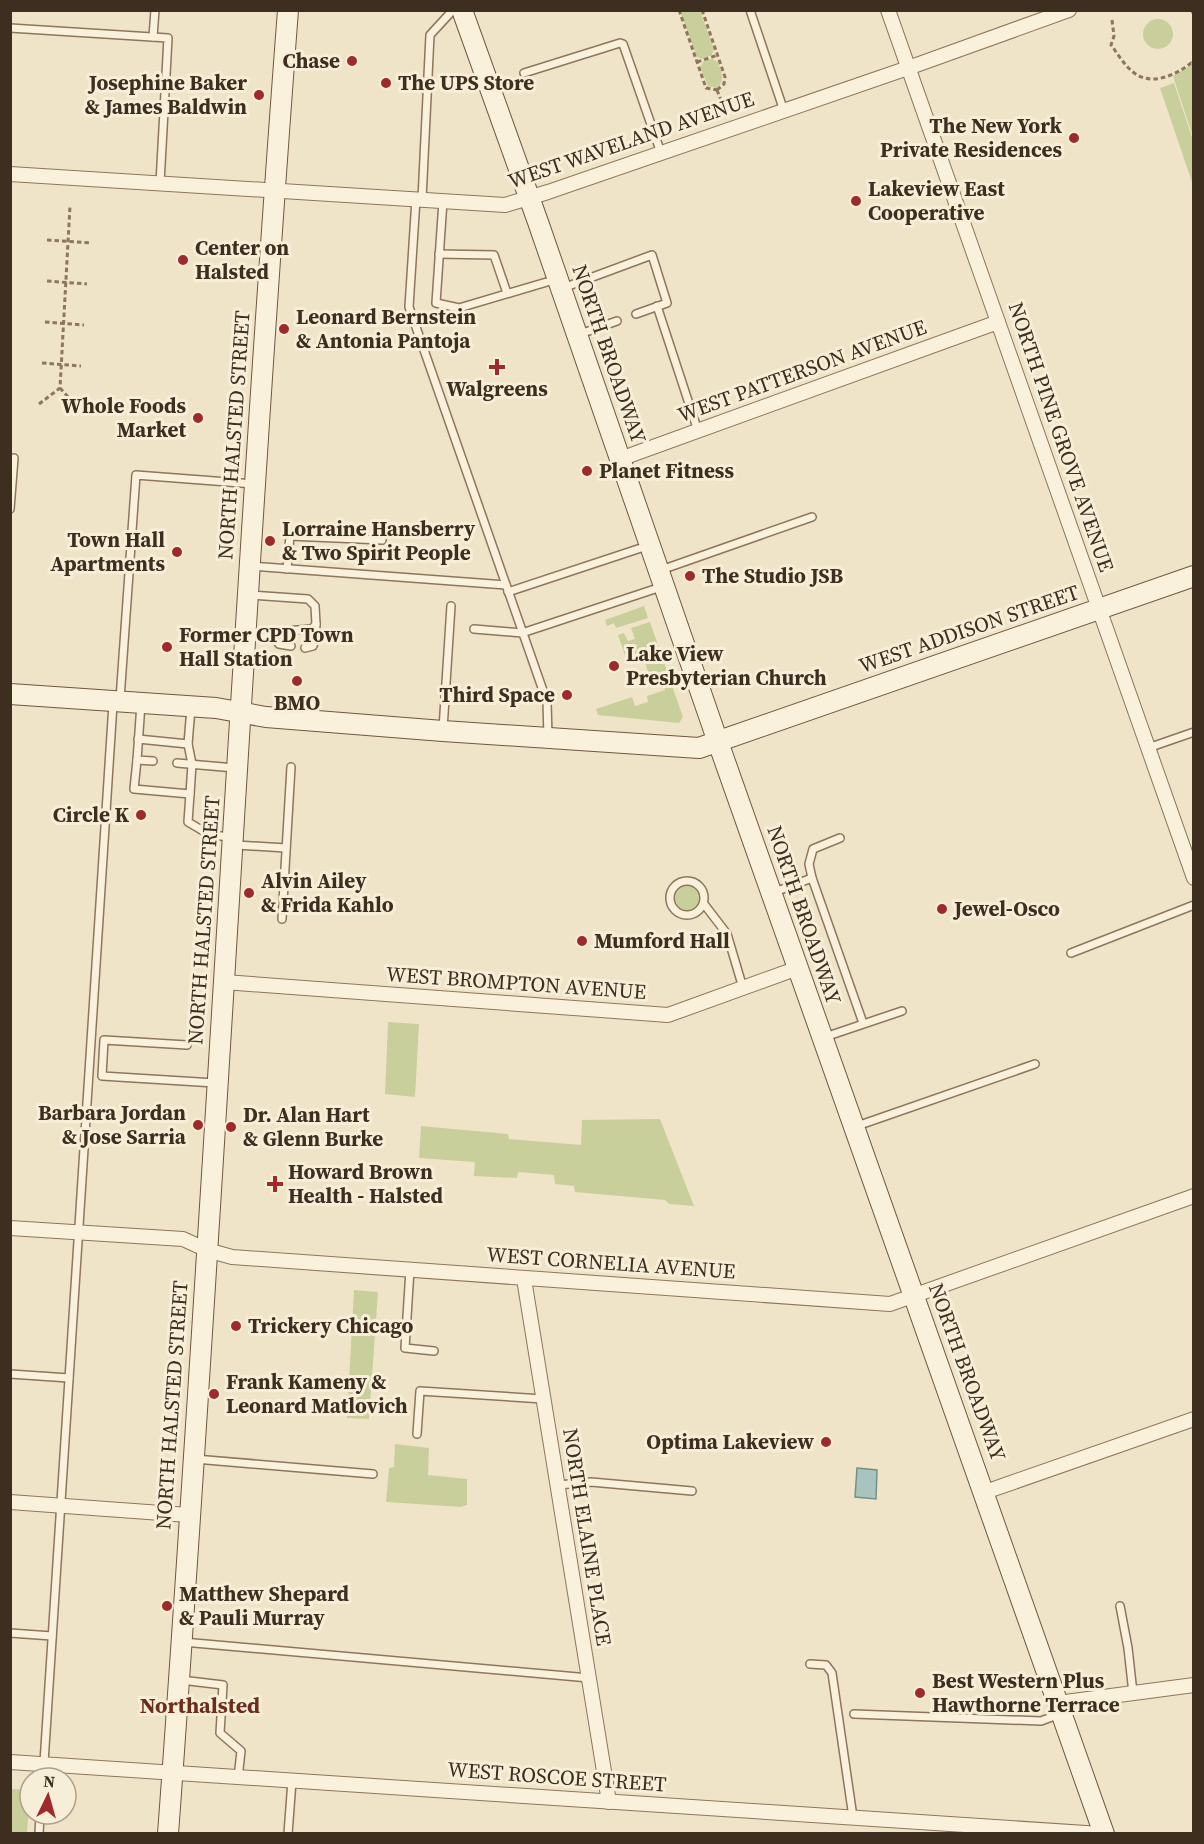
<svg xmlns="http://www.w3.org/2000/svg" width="1204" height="1844" font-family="'Source Serif 4',serif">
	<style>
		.green { fill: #c9cf9b }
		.water { fill: #a9c4bc; stroke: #6f938a; stroke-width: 1.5 }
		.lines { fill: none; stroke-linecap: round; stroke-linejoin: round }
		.lane-casing { stroke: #8d765c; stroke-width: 10 }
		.street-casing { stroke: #8d765c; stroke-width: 16 }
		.secondary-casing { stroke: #6f573f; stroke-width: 22 }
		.path { stroke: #8d765c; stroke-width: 3; stroke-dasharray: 4.5 3; stroke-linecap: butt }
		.lane { stroke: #faf1dc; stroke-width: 7 }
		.street { stroke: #faf1dc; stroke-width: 14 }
		.secondary { stroke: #faf1dc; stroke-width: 20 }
		.poi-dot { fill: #9e2a2b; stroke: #f7eed8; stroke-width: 2 }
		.labels { text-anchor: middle; stroke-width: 6; stroke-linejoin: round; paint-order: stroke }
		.poi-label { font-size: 21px; font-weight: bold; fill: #3d2e20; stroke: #f7eed8; text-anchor: start }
		.street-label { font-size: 21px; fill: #3d2e20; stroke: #f7eed8 }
		.neighbourhood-label { font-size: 22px; font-weight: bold; fill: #6b2e1e; stroke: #f7eed8 }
	</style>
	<rect width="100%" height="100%" fill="#f0e4c8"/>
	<g class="green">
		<path d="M680,11H700L714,49L712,55L703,59L697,57Z"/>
		<circle cx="1158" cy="34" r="15"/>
		<path d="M712,59L718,62C721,72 726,80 717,88L708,86L700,67L704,61Z"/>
		<path d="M1193,64V137L1173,76Z"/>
		<path d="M1174,83L1193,140V185L1160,88Z"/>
		<path d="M644,606L648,618L616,628L614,623L607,626L605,620Z"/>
		<path d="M650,622L668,674L650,678L642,653L626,658L618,635L624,633L628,641L635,639L631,628Z"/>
		<path d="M671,683L683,717L679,723L598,715L596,709L632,697L635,706L648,702L647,696L665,690L664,686Z"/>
		<circle cx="687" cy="898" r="12"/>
		<path d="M388,1022L419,1024L415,1097L385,1094Z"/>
		<path d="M660,1119L694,1206L669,1204L665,1200L575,1192L574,1186L555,1184L554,1175L518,1172L517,1178L474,1176L475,1162L419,1158L421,1126L508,1134L509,1139L581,1145L582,1120Z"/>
		<path d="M354,1290L378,1292L369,1419L347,1418Z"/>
		<path d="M395,1444L429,1448L428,1475L467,1479V1505L461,1507L386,1502L389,1468L394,1467Z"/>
		<path d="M10,1789L30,1790L27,1833H11Z"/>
	</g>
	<path class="water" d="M857,1468L877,1470L876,1499L855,1497Z"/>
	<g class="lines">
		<defs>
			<g id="lane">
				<path d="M750,10L784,111"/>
				<path d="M10,28L168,38L160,183"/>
				<path d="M153,37L155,10"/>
				<path d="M524,73L620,43L623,44L661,153"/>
				<path d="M416,199L409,307L547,702L548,737"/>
				<path d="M422,199L430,35L453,10"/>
				<path d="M443,201L436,303L459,308L557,279"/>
				<path d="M439,254L494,255L507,293"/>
				<path d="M563,288L652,255L667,303L636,314"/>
				<path d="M657,306L698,431"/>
				<path d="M580,334L617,321"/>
				<path d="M10,509L14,458"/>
				<path d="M252,566L506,585"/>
				<path d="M287,569L290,536L382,540"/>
				<path d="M661,570L812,517"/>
				<path d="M508,592L647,546"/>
				<path d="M474,629L522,633L661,587"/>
				<path d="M247,636L274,638L284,631L312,629L316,624L315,606L308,599L250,595"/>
				<path d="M274,638L279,644L291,646"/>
				<path d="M305,648L313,646L315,639L316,624"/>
				<path d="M120,699L136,475L254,484"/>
				<path d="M141,704L137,760L153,761"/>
				<path d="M443,729L451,606"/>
				<path d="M138,739L188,744"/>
				<path d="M1148,748L1194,732"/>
				<path d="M137,760L134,789L190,794L192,764L188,744L191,708"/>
				<path d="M177,763L235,768"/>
				<path d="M190,794L188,822L210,835L232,837"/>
				<path d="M236,845L286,848"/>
				<path d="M812,878L809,864L813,849L840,838"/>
				<circle cx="687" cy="898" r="17"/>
				<path d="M772,893L812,878L863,1023"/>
				<path d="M704,904L727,934L743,988"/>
				<path d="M282,919L291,767"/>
				<path d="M1071,953L1194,905"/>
				<path d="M825,1037L902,1011"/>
				<path d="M187,1045L104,1040L102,1076L215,1083"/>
				<path d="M857,1126L1035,1064"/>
				<path d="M410,1270L405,1348L434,1351"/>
				<path d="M10,1374L69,1378"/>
				<path d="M417,1434L420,1391L543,1399"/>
				<path d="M195,1459L373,1474"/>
				<path d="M558,1485L591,1482L692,1491"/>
				<path d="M1120,1606L1128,1648L1133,1693"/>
				<path d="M10,1633L52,1636"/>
				<path d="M183,1642L589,1678"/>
				<path d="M810,1664L826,1665L832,1673L853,1817"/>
				<path d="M181,1680L223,1685L220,1733L241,1751L238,1778"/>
				<path d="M854,1714L1041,1721L1060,1714"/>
				<path d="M43,1778L113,704"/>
				<path d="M39,1834L40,1814"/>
				<path d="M288,1834L292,1781"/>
			</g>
			<g id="street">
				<path d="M888,10L1194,878"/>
				<path d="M10,174L505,205L548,192L908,68L1069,10"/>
				<path d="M620,459L998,322"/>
				<path d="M224,982L668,1015L798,968"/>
				<path d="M10,1228L183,1239L207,1250L232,1257L890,1304L1194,1196"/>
				<path d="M524,1279L609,1802"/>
				<path d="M985,1492L1194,1419"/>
				<path d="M10,1502L189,1515"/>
				<path d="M1058,1703L1194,1685"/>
				<path d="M10,1762L1101,1834"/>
			</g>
			<g id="secondary">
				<path d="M462,10L538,222L718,742L1104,1834"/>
				<path d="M10,694L216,708L266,717L443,731L699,748L1194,576"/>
				<path d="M168,1834C213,1226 242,618 288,10"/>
			</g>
		</defs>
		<use href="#lane" class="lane-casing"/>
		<use href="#street" class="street-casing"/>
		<use href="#secondary" class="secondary-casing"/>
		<g class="path">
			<path d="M679,10L706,88L717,90"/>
			<path d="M702,10L725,77L724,84L717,90"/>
			<path d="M1191,10L1194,14"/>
			<path d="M1112,20L1114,36L1111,45C1118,54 1124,65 1133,72C1151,87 1176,75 1191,63L1194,64"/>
			<path d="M697,62L718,55"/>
			<path d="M717,90L724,108"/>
			<path d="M47,240L92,243"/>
			<path d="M47,281L87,284"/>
			<path d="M45,322L84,325"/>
			<path d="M42,363L81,366"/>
			<path d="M60,388L77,407"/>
			<path d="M39,404L60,388L70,206"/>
		</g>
		<use href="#lane" class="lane"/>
		<use href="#street" class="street"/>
		<use href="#secondary" class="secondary"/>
	</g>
	<g class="poi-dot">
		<circle cx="352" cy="61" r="6"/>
		<circle cx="386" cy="83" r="6"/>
		<circle cx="259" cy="95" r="6"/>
		<circle cx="1074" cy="138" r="6"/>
		<circle cx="856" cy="201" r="6"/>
		<circle cx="183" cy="260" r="6"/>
		<circle cx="284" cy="329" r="6"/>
		<path d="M494 358h6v6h6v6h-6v6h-6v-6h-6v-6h6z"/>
		<circle cx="198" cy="418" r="6"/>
		<circle cx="587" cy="471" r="6"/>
		<circle cx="270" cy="541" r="6"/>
		<circle cx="177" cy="552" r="6"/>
		<circle cx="690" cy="576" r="6"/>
		<circle cx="167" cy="647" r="6"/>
		<circle cx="614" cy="666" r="6"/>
		<circle cx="297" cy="681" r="6"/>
		<circle cx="567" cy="695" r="6"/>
		<circle cx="141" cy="815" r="6"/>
		<circle cx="249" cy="893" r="6"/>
		<circle cx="942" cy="909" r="6"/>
		<circle cx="582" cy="941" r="6"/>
		<circle cx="198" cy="1125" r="6"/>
		<circle cx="231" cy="1127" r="6"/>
		<path d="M272 1175h6v6h6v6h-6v6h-6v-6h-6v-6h6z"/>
		<circle cx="236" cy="1326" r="6"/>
		<circle cx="214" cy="1394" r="6"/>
		<circle cx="826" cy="1442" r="6"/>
		<circle cx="167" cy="1606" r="6"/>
		<circle cx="920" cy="1693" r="6"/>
	</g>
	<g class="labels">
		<g class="poi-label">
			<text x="340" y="68" text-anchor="end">Chase</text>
			<text x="247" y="90" text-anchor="end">Josephine Baker<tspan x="247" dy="24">&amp; James Baldwin</tspan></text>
			<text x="398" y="90">The UPS Store</text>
			<text x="1062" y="133" text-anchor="end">The New York<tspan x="1062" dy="24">Private Residences</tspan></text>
			<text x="868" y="196">Lakeview East<tspan x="868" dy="24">Cooperative</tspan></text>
			<text x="195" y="255">Center on<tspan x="195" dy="24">Halsted</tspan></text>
			<text x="296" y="324">Leonard Bernstein<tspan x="296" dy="24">&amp; Antonia Pantoja</tspan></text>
			<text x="497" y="396" text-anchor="middle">Walgreens</text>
			<text x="186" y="413" text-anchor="end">Whole Foods<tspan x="186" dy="24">Market</tspan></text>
			<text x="599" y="478">Planet Fitness</text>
			<text x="282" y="536">Lorraine Hansberry<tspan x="282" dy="24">&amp; Two Spirit People</tspan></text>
			<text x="165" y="547" text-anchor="end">Town Hall<tspan x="165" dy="24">Apartments</tspan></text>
			<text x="702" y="583">The Studio JSB</text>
			<text x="179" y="642">Former CPD Town<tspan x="179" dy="24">Hall Station</tspan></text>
			<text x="626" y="661">Lake View<tspan x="626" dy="24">Presbyterian Church</tspan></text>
			<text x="555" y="702" text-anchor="end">Third Space</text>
			<text x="297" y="710" text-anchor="middle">BMO</text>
			<text x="129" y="822" text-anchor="end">Circle K</text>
			<text x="261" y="888">Alvin Ailey<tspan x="261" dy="24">&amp; Frida Kahlo</tspan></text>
			<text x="954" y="916">Jewel-Osco</text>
			<text x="594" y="948">Mumford Hall</text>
			<text x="186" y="1120" text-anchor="end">Barbara Jordan<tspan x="186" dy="24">&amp; Jose Sarria</tspan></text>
			<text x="243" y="1122">Dr. Alan Hart<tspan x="243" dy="24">&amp; Glenn Burke</tspan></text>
			<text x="288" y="1179">Howard Brown<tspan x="288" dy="24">Health - Halsted</tspan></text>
			<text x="248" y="1333">Trickery Chicago</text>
			<text x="226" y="1389">Frank Kameny &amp;<tspan x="226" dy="24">Leonard Matlovich</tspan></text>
			<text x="814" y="1449" text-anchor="end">Optima Lakeview</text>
			<text x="179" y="1601">Matthew Shepard<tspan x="179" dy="24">&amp; Pauli Murray</tspan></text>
			<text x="932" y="1688">Best Western Plus<tspan x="932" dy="24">Hawthorne Terrace</tspan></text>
		</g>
		<g class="street-label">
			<text transform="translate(631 140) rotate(-19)" y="7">WEST WAVELAND AVENUE</text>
			<text transform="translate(609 354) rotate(71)" y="7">NORTH BROADWAY</text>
			<text transform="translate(802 371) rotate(-20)" y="7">WEST PATTERSON AVENUE</text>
			<text transform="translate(234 435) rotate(-86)" y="7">NORTH HALSTED STREET</text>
			<text transform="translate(1061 437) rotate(71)" y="7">NORTH PINE GROVE AVENUE</text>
			<text transform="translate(969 629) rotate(-19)" y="7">WEST ADDISON STREET</text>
			<text transform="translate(804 915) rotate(71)" y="7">NORTH BROADWAY</text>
			<text transform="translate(204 920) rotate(-86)" y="7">NORTH HALSTED STREET</text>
			<text transform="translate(516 983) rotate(4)" y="7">WEST BROMPTON AVENUE</text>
			<text transform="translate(611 1263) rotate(4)" y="7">WEST CORNELIA AVENUE</text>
			<text transform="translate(967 1372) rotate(70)" y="7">NORTH BROADWAY</text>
			<text transform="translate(172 1405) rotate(-86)" y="7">NORTH HALSTED STREET</text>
			<text transform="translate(587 1537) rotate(81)" y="7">NORTH ELAINE PLACE</text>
			<text transform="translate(557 1777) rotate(4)" y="7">WEST ROSCOE STREET</text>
		</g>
		<g class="neighbourhood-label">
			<text x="200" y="1713">Northalsted</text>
		</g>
	</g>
	<rect width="1204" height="1844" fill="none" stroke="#3d2e20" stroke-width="24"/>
	<g transform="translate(48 1796) rotate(5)"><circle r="28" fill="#f7eed8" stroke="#ada18e" stroke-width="1.5"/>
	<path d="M0-4.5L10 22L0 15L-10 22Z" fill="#9e2a2b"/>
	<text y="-9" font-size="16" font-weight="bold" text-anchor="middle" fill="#3d2e20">N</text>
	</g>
</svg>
